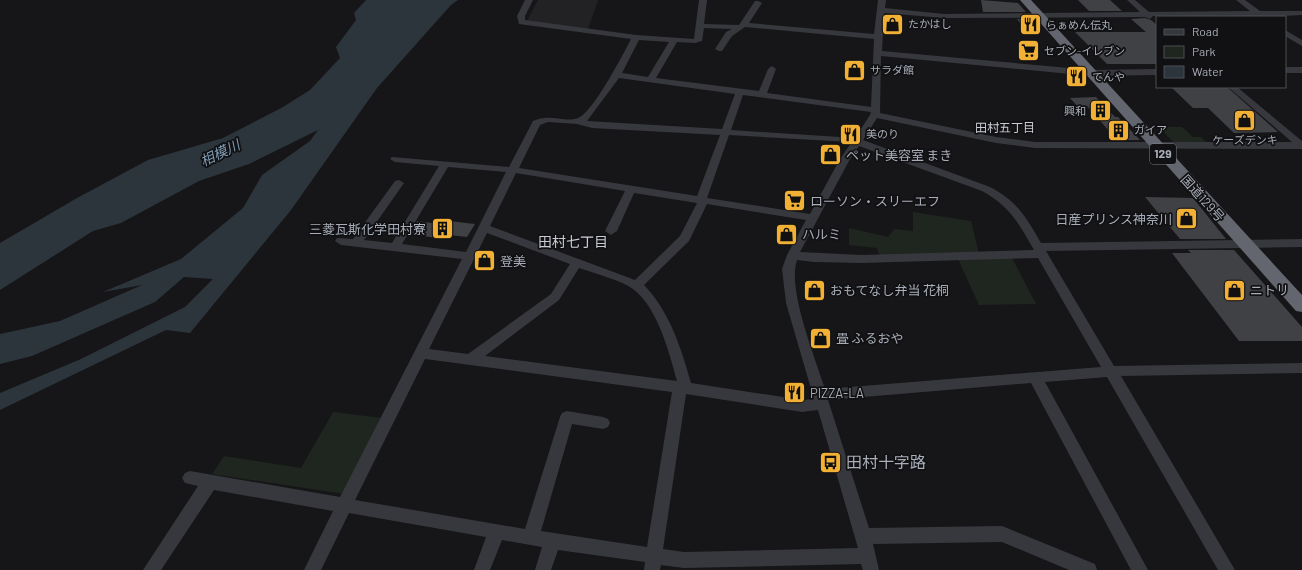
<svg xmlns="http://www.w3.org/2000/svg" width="1302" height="570" font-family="Barlow,'Noto Sans JP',sans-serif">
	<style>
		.built { fill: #222225 }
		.green { fill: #1e261f }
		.water { fill: #2c353c }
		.building { fill: #404145 }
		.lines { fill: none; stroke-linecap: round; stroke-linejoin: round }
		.minor { fill: #37383d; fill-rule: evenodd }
		.highway { fill: #63666e; fill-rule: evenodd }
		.labels { text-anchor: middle; stroke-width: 3.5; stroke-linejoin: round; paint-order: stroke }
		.far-poi-label { font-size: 11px; fill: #a8adb8; stroke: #111113; text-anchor: start }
		.far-neighbourhood-label { font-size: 12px; fill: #c9ccd4; stroke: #111113 }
		.shield { fill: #111113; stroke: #7b7e86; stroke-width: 1 }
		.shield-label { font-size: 12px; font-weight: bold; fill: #a8adb8 }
		.poi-label { font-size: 13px; fill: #a8adb8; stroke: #111113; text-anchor: start }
		.street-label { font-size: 13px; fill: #a8adb8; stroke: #111113 }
		.water-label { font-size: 14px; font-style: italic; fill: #7f9bb3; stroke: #111113 }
		.neighbourhood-label { font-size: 14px; fill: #c9ccd4; stroke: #111113 }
		.near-poi-label { font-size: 16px; fill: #a8adb8; stroke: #111113; text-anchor: start }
	</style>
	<rect width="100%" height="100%" fill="#161618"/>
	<path class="built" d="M538,0H598L588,29L527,21Z"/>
	<g class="green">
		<path d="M1159,127H1182L1193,137H1201L1206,142L1174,143Z"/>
		<path d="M913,212L971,221L979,254L880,257L877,248L849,245V228L888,237L894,229L913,231Z"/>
		<path d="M1012,258L1036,304L979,305L958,259Z"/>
		<path d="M333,412L382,418L344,494L212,474L224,456L301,468Z"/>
	</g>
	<path class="water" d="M366,0H458L451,5L377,88L291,210L190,333L166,330L0,410V393L81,359L185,307L213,279L184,277L155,302L32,356L0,364V334L60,321L142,285L103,292L181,259L243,208L262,175L310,141L318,130L249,164L199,181L121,223L93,231L0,290V243L77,198L148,160L223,138L283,107L310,90L340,58L336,47L356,20L354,13Z"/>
	<g class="building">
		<path d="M981,0L1018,3L1026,12H983Z"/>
		<path d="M1078,0H1110L1122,11H1089Z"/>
		<path d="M1145,18L1151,20L1157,25V64H1107L1075,32H1146L1131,19Z"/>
		<path d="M1017,19H1033L1041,27L1024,28Z"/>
		<path d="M1018,46H1031L1039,56H1025Z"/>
		<path d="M1171,87H1227L1278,132L1234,133L1208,108H1193Z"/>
		<path d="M1096,97L1115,117H1118L1140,140H1117L1087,106L1078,107L1070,98Z"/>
		<path d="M1145,197L1193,198L1226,239H1180Z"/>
		<path d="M441,220L475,224L467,237L440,234L437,238L410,234L417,221L439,224Z"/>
		<path d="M1188,250H1234L1302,327V341H1239L1172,253H1191Z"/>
	</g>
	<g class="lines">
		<g class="minor">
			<path d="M525,0H533L525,16V20L636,35L694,39L699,0H707L704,24L739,25L755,1H758L762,3L749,23L874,34L878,0H886L885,8L944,14L1140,12L1127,0H1135L1149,12L1250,11L1236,0H1245L1260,11H1302V15L1261,17L1153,16L1150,19L1145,17L944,18L884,13L882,51L1091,70L1157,69V75L1091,76L881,56L880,113L996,137L1035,142H1292L1228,87H1237L1302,141V149L1035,148L996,143L877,118L863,140L990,187C1018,202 1026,217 1041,243L1302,239V247L1046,251L1114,366L1302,363V373L1121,376L1235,570H1218L1107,377L1045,382L1148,570H1131L1031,383L828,400L869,528L1002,526L1095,564L1097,570H1069L1002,542L873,544L879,570H863L861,564L684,568L661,565L660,570H644L645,562L558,550L551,570H535L542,547L502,540L490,570H474L486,537L349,513L321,570H304L333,511L214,490L161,570H143L198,486L185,483L182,478L185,473L190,471L340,497L462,259L341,245L335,241L337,238L353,239L395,181L399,180L404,183L364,240L392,243L439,166L395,162L390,159L392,157L509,167L533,121C550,113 563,123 578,118C592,114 624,53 631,39L519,24L517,16ZM745,27L874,39L871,107L767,93L776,69L772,66L768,69L759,91L656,78L677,42L695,43L702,41L704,28L732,29L726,32L715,49L719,51H722L732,36ZM639,40L669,42L648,77L622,73ZM619,78L735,94L722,129L587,121ZM743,95L871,112L870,115L855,138L731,130ZM548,122L577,124L592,128L720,135L697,196L519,168L540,125ZM729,135L849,142L851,143L840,159L810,214L707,198ZM859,146L982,191C1010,206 1019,224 1034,250L861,255L800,252L850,159ZM448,167L506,172L466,252L402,244ZM516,173L625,191L605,231L611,235L617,231L634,193L697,203L680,236L635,280L490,226ZM707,204L806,220L787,255L782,269L786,303L814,399L802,400L691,383C681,348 670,312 644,285L689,241ZM487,233L570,264L551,294L468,354L429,349ZM1038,258L1101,367L825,389C815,357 787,289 797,260L814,262L861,263ZM579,268C591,272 625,282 633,289C658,308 669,352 677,381L485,356L559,300ZM425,359L672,392L647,547L541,531L572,424L603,429L608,427L610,423L608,419L603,417L567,411L562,413L560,417L525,529L355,500ZM686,394L802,412L818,410L858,548L684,552L663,549Z"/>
			<path d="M1285,30L1302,40V46L1285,36Z"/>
			<rect x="1285" y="67" width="17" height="6"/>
		</g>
		<path class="highway" d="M1020,0H1031L1302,295V312L1296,311Z"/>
	</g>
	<defs>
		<symbol id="shop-square" viewBox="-11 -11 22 22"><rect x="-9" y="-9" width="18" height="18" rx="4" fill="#f2b134" stroke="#111113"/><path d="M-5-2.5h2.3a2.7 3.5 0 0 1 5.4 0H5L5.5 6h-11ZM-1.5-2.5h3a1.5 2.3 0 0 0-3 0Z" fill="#111"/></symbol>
		<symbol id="restaurant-square" viewBox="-11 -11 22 22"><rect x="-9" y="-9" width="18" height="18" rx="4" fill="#f2b134" stroke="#111113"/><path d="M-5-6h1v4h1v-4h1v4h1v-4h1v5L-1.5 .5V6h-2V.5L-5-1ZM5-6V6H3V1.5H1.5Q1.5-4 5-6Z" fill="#111"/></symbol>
		<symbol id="supermarket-square" viewBox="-11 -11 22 22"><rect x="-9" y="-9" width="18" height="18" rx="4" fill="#f2b134" stroke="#111113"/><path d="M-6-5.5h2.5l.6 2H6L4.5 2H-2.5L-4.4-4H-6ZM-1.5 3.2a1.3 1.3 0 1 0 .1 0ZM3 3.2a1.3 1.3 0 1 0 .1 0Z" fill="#111"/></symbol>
		<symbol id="building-square" viewBox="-11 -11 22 22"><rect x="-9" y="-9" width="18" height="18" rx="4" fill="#f2b134" stroke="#111113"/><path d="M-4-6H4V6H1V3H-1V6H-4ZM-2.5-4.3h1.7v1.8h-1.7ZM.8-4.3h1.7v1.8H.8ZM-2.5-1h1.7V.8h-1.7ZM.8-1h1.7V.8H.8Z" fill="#111"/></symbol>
		<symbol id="bus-square" viewBox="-11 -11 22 22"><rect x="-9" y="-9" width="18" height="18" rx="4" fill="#f2b134" stroke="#111113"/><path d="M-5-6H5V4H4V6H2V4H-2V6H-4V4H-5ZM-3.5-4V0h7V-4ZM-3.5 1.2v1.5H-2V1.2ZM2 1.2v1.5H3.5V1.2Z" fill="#111"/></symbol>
	</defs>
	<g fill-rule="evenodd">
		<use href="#shop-square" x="880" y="12" width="25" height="25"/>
		<use href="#restaurant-square" x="1018" y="12" width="25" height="25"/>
		<use href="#supermarket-square" x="1016" y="38" width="25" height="25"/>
		<use href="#shop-square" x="842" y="58" width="25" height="25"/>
		<use href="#restaurant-square" x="1064" y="64" width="25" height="25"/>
		<use href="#building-square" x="1088" y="98" width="25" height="25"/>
		<use href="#shop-square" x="1232" y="108" width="25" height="25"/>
		<use href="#building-square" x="1106" y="118" width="25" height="25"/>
		<use href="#restaurant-square" x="838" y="122" width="25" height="25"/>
		<use href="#shop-square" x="818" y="142" width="25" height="25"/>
		<use href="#supermarket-square" x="782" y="188" width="25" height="25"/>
		<use href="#shop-square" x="1174" y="206" width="25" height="25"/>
		<use href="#building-square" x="430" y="216" width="25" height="25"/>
		<use href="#shop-square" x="774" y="222" width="25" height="25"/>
		<use href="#shop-square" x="472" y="248" width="25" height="25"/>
		<use href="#shop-square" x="802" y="278" width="25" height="25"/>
		<use href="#shop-square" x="1222" y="278" width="25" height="25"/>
		<use href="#shop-square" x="808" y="326" width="25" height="25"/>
		<use href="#restaurant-square" x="782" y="380" width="25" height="25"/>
		<use href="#bus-square" x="818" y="450" width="25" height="25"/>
	</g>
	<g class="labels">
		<g class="far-poi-label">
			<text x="908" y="28">たかはし</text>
			<text x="1046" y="29">らぁめん伝丸</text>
			<text x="1044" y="55">セブン-イレブン</text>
			<text x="870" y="74">サラダ館</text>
			<text x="1092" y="81">てんや</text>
			<text x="1086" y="115" text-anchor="end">興和</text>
			<text x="1134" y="134">ガイア</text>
			<text x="866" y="138">美のり</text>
			<text x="1245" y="144" text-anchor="middle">ケーズデンキ</text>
		</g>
		<g class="far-neighbourhood-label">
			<text x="1005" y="132">田村五丁目</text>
		</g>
		<rect class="shield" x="1150" y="144" width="26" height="20" rx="3"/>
		<g class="shield-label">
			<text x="1163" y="158">129</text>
		</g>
		<g class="poi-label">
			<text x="846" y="160">ペット美容室 まき</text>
			<text x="810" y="206">ローソン・スリーエフ</text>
			<text x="1172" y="224" text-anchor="end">日産プリンス神奈川</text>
			<text x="426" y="234" text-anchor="end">三菱瓦斯化学田村寮</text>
			<text x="802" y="239">ハルミ</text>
			<text x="500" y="266">登美</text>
			<text x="830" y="295">おもてなし弁当 花桐</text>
			<text x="1250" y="295">ニトリ</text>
			<text x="836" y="343">畳 ふるおや</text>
			<text x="810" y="398">PIZZA-LA</text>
		</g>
		<g class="street-label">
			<text transform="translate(1203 198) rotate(48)" y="5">国道129号</text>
		</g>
		<g class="water-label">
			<text transform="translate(220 153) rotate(-26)" y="5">相模川</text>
		</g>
		<g class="neighbourhood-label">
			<text x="573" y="247">田村七丁目</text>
		</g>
		<g class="near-poi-label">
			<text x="846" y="468">田村十字路</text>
		</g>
	</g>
	<rect x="1156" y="16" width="130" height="72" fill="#111113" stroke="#4d4f55"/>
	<rect x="1164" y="29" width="20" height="6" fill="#37383d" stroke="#4d4f55"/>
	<text x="1192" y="36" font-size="12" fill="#a8adb8">Road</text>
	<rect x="1164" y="46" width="20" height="12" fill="#1e261f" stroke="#4d4f55"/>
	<text x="1192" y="56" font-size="12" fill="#a8adb8">Park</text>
	<rect x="1164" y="66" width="20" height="12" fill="#2c353c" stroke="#4d4f55"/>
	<text x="1192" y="76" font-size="12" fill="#a8adb8">Water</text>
</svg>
